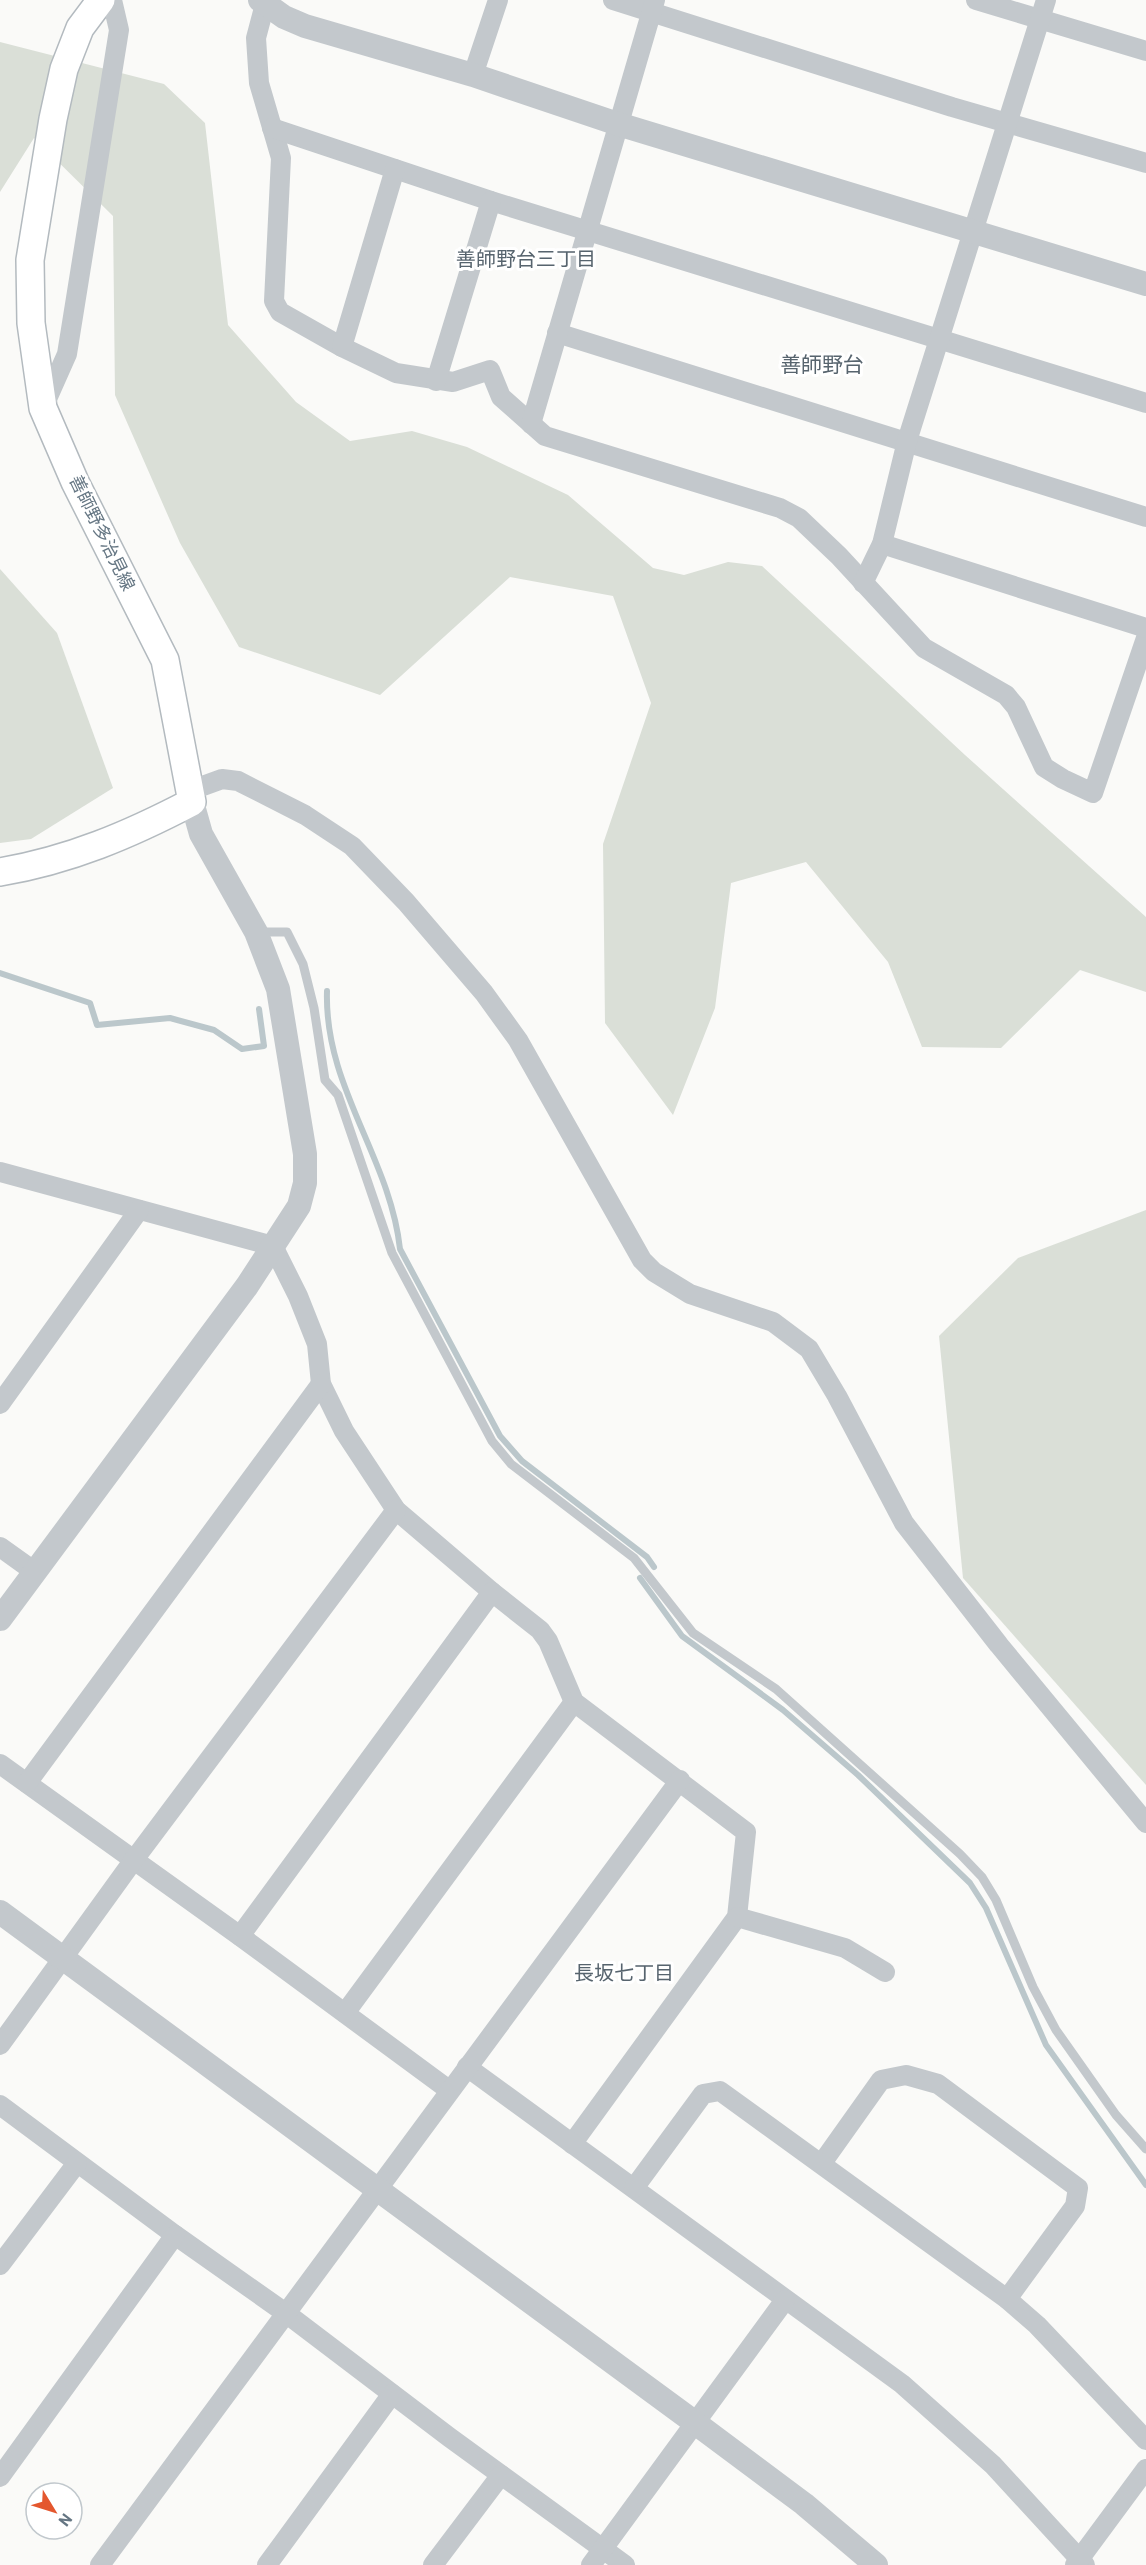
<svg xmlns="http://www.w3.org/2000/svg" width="1146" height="2565" font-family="Barlow,'Noto Sans JP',sans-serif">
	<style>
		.green { fill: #dadfd7 }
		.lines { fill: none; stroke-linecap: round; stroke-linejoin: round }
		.stream { stroke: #bbc7cb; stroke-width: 6 }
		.secondary-casing { stroke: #b3babf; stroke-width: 30 }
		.service { stroke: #c3c8cc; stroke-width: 9 }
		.minor { stroke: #c3c8cc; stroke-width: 20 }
		.tertiary { stroke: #c3c8cc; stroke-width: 24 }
		.secondary { stroke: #fff; stroke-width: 27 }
		.labels { text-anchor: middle; stroke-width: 6; stroke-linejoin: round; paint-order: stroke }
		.street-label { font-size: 18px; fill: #657683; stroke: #fff }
		.neighbourhood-label { font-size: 20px; fill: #57646e; stroke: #fff }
		.quarter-label { font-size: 21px; fill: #57646e; stroke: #fff }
	</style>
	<rect width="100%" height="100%" fill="#fafaf8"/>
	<g class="green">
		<path d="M0,42L164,84L205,123L228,325L296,402L350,441L412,431L467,447L568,495L653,568L684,575L728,562L762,566L965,755L1146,917V992L1080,970L1001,1048L922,1047L888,962L806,862L731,883L715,1008L673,1115L605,1023L603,844L651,703L613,596L510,577L380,695L239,647L180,543L115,395L113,216L34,138L0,192Z"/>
		<path d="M0,569L57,633L113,788L31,839L0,843Z"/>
		<path d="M1146,1210V1785L963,1578L939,1336L1018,1258Z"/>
	</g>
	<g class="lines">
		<g class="stream">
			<path d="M0,973L90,1003L97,1025L170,1018L214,1030L242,1049L264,1046L259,1009"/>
			<path d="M327,991C324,1087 390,1157 400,1249L500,1436L522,1461L647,1557L654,1567"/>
			<path d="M640,1578L682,1636L783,1710L858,1775L970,1883L986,1908L1046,2045L1146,2185"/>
		</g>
		<defs>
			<path id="secondary" d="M0,872C70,860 129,835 192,802L165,660L75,482L43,408L31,323L30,260L53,119L64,69L80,28L101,0"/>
		</defs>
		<use href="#secondary" class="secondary-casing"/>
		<path class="service" d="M259,932H287L303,964L314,1008L325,1080L338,1095L392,1253L492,1441L511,1464L634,1558L693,1633L776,1689L960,1854L982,1877L996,1900L1033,1987L1056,2030L1116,2115L1146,2149"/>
		<g class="minor">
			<path d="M613,0L952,107L1146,163"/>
			<path d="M976,0L1146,51"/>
			<path d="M265,4L256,38L259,83L281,158L274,301L280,312L342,347L396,373L453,382L490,370L501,397L545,436L780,508L799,518L839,556L924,648L1006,695L1016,707L1044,767L1063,779L1093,793L1146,638"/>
			<path d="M473,75L498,0"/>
			<path d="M272,128L491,201L1146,403"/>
			<path d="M557,333L1146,517"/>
			<path d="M342,347L395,169"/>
			<path d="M436,381L491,201"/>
			<path d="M43,408L67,354L119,30L112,0"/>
			<path d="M531,424L655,0"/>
			<path d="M882,544L1146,628"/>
			<path d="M863,583L882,544L907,441L1046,0"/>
			<path d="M189,791L222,779L238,781L305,815L352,846L406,902L484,993L518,1040L642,1260L654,1272L690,1294L773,1322L809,1349L837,1396L904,1523L999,1645L1146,1823"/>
			<path d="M0,1172L273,1246L298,1296L317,1344L321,1384L344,1431L396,1510L492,1592L540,1630L548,1641L574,1702L746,1832L737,1917L572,2144"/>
			<path d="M0,1404L139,1210"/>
			<path d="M0,1547L35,1572"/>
			<path d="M0,1764L240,1936L449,2090"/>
			<path d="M27,1783L321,1384"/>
			<path d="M737,1917L845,1948L885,1972"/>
			<path d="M240,1936L492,1592"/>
			<path d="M345,2013L574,1702"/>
			<path d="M0,2045L133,1861L396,1510"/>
			<path d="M467,2067L902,2384L993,2465L1085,2565"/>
			<path d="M0,2105L175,2235L287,2314L449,2437L625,2565"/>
			<path d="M822,2163L881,2080L906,2075L938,2084L1078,2188L1075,2206L1007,2299"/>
			<path d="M634,2188L703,2094L720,2091L1007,2299L1037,2325L1146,2440"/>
			<path d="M0,2265L77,2163"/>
			<path d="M0,2477L175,2235"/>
			<path d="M100,2565L680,1780"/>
			<path d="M267,2565L392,2394"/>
			<path d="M433,2565L501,2475"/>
			<path d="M591,2565L785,2300"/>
			<path d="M1075,2565L1146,2469"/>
		</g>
		<g class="tertiary">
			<path d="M260,0L284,17L305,26L473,75L618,124L1146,284"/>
			<path d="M0,1619L247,1286L299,1206L305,1183V1154L278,989L256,932L201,834L192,802"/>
			<path d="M0,1912L694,2422L804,2504L876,2565"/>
		</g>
		<use href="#secondary" class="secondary"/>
	</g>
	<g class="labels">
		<g class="street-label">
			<text transform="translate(102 533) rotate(64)" y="6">善師野多治見線</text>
		</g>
		<g class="neighbourhood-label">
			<text x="526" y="266">善師野台三丁目</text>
			<text x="624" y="1980">長坂七丁目</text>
		</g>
		<g class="quarter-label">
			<text x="822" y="372">善師野台</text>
		</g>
	</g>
	<g transform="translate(54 2511) rotate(128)"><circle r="28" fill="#ffffff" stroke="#c1c8cd" stroke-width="1.5"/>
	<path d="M0-4.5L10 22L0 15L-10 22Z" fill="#e4572e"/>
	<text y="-9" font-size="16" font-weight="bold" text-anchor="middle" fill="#657683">N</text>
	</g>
</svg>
